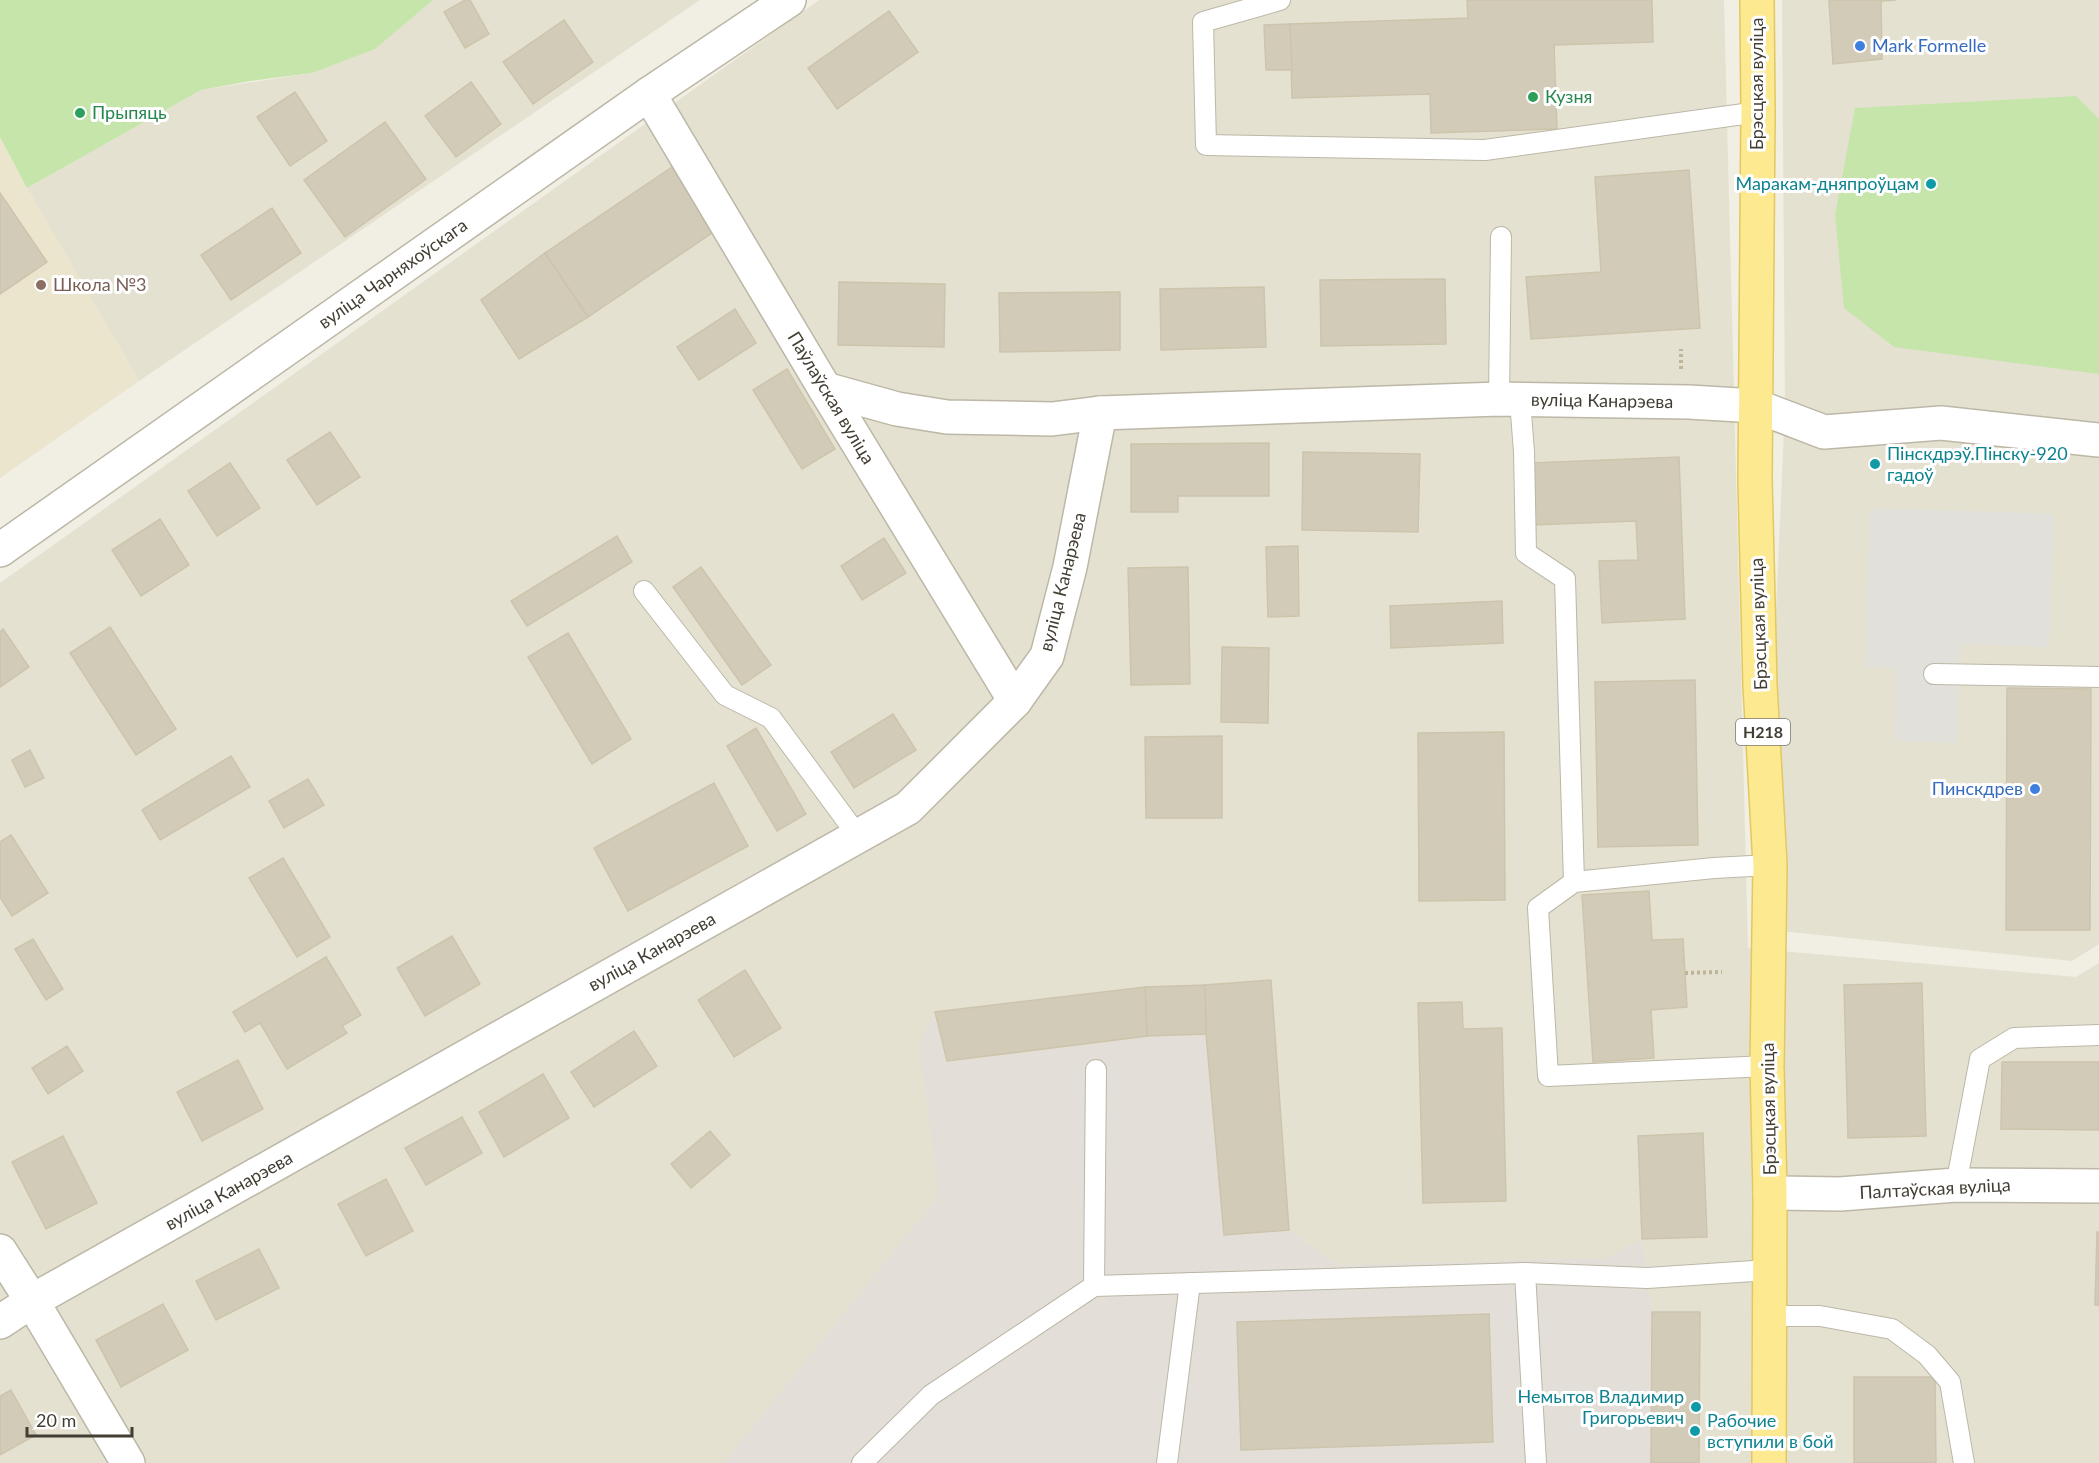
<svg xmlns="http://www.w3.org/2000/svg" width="2099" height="1463" font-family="Lato,sans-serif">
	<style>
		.residential { fill: #e5e1d1 }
		.industrial { fill: #e3dfd8 }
		.education { fill: #eae5cc }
		.green { fill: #c5e5ab }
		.parking { fill: #e1e0db }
		.building { fill: #d2cbb8; stroke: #cdc4ac; stroke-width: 1.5 }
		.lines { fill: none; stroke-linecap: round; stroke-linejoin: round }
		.lane-casing { stroke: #bcb7a6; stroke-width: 22 }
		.street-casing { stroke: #bcb7a6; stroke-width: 36 }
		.primary-casing { stroke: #e1c861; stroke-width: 36 }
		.path { stroke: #beb497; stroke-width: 4; stroke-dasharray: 3 3; stroke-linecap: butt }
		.lane { stroke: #fff; stroke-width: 20 }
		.street { stroke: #fff; stroke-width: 33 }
		.primary { stroke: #fce990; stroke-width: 33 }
		.shop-dot { fill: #3f7fe0; stroke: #fff; stroke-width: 2 }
		.leisure-dot { fill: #2e9e5b; stroke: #fff; stroke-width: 2 }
		.culture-dot { fill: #0f9aa8; stroke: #fff; stroke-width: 2 }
		.education-dot { fill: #8d6e63; stroke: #fff; stroke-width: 2 }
		.labels { text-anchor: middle; stroke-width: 6; stroke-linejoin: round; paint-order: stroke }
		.shield { fill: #fff; stroke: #7b7870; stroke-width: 1.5 }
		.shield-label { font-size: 16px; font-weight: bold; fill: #433e33 }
		.shop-label { font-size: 18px; fill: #366cbe; stroke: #fff; text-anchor: start }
		.street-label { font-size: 18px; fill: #433e33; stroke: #fff }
		.leisure-label { font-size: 18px; fill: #27864d; stroke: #fff; text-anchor: start }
		.culture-label { font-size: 18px; fill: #0d838f; stroke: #fff; text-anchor: end }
		.education-label { font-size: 18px; fill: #785e54; stroke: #fff; text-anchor: start }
	</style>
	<rect width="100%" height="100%" fill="#f1eee3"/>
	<g class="residential">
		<path d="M433,0H700L139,381L27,188L201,90L312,73Z"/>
		<path d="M819,0H1724L1748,948L2076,977L2099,963V1463H0V583Z"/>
		<path d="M1782,0H2099V944L2072,961L1762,929L1785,407Z"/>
	</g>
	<path class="industrial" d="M1271,980L1290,1230L1336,1265L1606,1258L1642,1239L1652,1312H1700L1699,1463H724L939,1195L919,1043L935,1012L1145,987L1205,985Z"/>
	<path class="education" d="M0,137L27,188L139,381L0,478Z"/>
	<g class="green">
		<path d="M0,0H433L375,49L312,73L250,81L201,90L27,188L0,137Z"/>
		<path d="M2076,96L2099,119V374L1894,347L1844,308L1835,215L1855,108Z"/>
	</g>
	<path class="parking" d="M1870,508L2054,514L2049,647L1960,644L1957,743L1894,741L1896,668L1865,667Z"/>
	<g class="building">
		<path d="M465,0H470L489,34L465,48L444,12Z"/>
		<path d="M1467,0H1652L1653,42L1554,45L1557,129L1431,133L1430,94L1292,98L1290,24L1468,18Z"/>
		<path d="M1829,0H1896L1881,1L1882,59L1833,64Z"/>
		<path d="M889,11L918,52L837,109L808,68Z"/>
		<path d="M564,20L593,62L533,104L503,62Z"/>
		<path d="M1290,24L1292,70H1266L1264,25Z"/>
		<path d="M471,82L501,124L456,157L425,116Z"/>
		<path d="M295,92L327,141L290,166L257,117Z"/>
		<path d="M385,122L426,179L345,237L304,180Z"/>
		<path d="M672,167L715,231L588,317L545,253Z"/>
		<path d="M1689,170L1700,328L1531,339L1526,277L1601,272L1595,177Z"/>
		<path d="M0,193L47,262L0,294Z"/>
		<path d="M272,208L301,253L231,300L201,255Z"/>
		<path d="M545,253L588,317L519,359L481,300Z"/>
		<path d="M1445,279L1446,344L1321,346L1320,280Z"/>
		<path d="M839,282L945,284L944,347L838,345Z"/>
		<path d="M1264,287L1266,347L1161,350L1160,289Z"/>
		<path d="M1120,292V350L1000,352L999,293Z"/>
		<path d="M735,309L756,343L699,380L677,347Z"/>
		<path d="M787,369L835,449L802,469L753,390Z"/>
		<path d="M330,432L360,477L317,505L287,460Z"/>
		<path d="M1269,443V496H1178V512H1131V444Z"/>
		<path d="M1303,452L1420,454L1418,532L1302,530Z"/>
		<path d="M1679,457L1685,619L1602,623L1599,561L1638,560L1636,521L1534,525L1532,463Z"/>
		<path d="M230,463L260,508L217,536L188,491Z"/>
		<path d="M160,519L189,565L141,596L112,550Z"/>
		<path d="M617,536L632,562L527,626L511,601Z"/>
		<path d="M884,538L906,573L862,600L841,566Z"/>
		<path d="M1298,546L1299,616L1268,617L1266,547Z"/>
		<path d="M701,567L771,665L742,685L673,587Z"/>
		<path d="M1188,567L1190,684L1131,685L1128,568Z"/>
		<path d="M1502,601L1503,643L1391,648L1390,606Z"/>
		<path d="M110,627L176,729L136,755L70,653Z"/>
		<path d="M3,629L29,667L0,687V632Z"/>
		<path d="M568,633L631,739L592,764L528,657Z"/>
		<path d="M1222,647L1269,648L1268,723L1221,722Z"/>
		<path d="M1695,680L1698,845L1598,847L1595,682Z"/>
		<path d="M2007,688L2091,689L2090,930H2006Z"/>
		<path d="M893,714L916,750L854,788L831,752Z"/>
		<path d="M756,728L806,814L777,831L727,746Z"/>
		<path d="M1504,732L1505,900L1419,901L1418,733Z"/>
		<path d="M1222,736V818H1146L1145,737Z"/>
		<path d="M30,750L44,778L25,787L12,760Z"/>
		<path d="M231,756L250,787L160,840L142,810Z"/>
		<path d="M308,779L324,805L284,828L269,801Z"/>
		<path d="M714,783L748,846L628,911L594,848Z"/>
		<path d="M11,835L48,893L12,916L0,897V842Z"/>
		<path d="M283,858L330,937L297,957L249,878Z"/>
		<path d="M1649,891L1652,940L1683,939L1687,1007L1651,1010L1654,1058L1593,1062L1582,895Z"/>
		<path d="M452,936L480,984L425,1016L397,968Z"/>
		<path d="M33,939L63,989L46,1000L15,949Z"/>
		<path d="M326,957L361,1015L342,1026L347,1033L287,1069L260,1023L245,1032L233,1012Z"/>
		<path d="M745,970L781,1028L734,1057L698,1000Z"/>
		<path d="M1271,980L1289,1230L1224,1235L1206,1034L1205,985Z"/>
		<path d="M1922,983L1926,1136L1848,1138L1844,985Z"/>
		<path d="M1205,985L1206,1034L1147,1036L1145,987Z"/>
		<path d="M1145,987L1147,1036L947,1061L935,1012Z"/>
		<path d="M1462,1002L1463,1029L1502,1028L1506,1201L1423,1203L1418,1003Z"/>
		<path d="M634,1031L657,1066L594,1107L571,1072Z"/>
		<path d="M67,1046L83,1071L48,1094L32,1068Z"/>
		<path d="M238,1060L263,1109L202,1141L177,1092Z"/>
		<path d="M2002,1062H2099V1130L2001,1129Z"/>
		<path d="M543,1074L569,1118L504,1157L479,1112Z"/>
		<path d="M462,1117L482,1153L426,1185L405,1148Z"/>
		<path d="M710,1131L730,1155L691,1188L671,1164Z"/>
		<path d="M1703,1133L1707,1237L1642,1239L1638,1136Z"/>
		<path d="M63,1136L97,1203L46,1229L12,1162Z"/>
		<path d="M386,1179L413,1231L366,1256L338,1204Z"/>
		<path d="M2097,1232H2099V1305H2095Z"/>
		<path d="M259,1249L279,1288L216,1320L196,1281Z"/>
		<path d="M163,1304L188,1350L121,1387L96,1340Z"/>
		<path d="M1652,1312H1700L1699,1463H1651Z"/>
		<path d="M1489,1314L1493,1442L1241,1450L1237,1322Z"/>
		<path d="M1854,1377H1935L1936,1463H1854Z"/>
		<path d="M11,1390L36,1435L0,1455V1396Z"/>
	</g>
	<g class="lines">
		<defs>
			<g id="lane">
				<path d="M1280,0L1203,22L1206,145L1485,150L1758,112"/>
				<path d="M1499,399L1501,237"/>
				<path d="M1520,400L1524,452L1526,553L1565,579L1574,882"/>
				<path d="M644,591L725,695L771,718L858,836"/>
				<path d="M1934,674L2099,677"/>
				<path d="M1767,1066L1548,1076L1538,908L1574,882L1714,868L1770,865"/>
				<path d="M1956,1185L1980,1059L2014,1038L2099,1035"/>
				<path d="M1525,1273L1536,1463"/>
				<path d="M1094,1286L1096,1070"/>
				<path d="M1769,1316H1820L1892,1329L1927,1355L1950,1382L1964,1463"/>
				<path d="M862,1463L931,1395L1094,1286L1525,1273L1647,1278L1769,1270"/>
				<path d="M1167,1463L1190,1283"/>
			</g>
			<g id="street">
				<path d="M649,94L825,389L1015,701"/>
				<path d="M825,389L897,409L947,417L1052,419L1100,413L1499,399L1689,402L1756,406L1824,432L1941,423L2099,440"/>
				<path d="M0,550L649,94L789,0"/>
				<path d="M1770,1193L1840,1194L1956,1185L2099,1186"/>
				<path d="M0,1251L32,1301L128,1463"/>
				<path d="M0,1322L32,1301L908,808L1015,701L1047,656L1070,567L1100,413"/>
			</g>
			<path id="primary" d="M1757,0L1758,112L1755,479L1760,685L1770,865L1767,1066L1770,1193L1769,1463"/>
		</defs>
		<use href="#lane" class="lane-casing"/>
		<use href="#street" class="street-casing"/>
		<use href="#primary" class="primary-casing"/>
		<g class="path">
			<path d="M1681,369V349"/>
			<path d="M1685,973L1722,972"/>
		</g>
		<use href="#lane" class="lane"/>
		<use href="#street" class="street"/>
		<use href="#primary" class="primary"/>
	</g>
	<g class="shop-dot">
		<circle cx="1860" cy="46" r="6"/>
		<circle cx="2035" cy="789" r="6"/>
	</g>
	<g class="leisure-dot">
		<circle cx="1533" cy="97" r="6"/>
		<circle cx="80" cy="113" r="6"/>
	</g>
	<g class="culture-dot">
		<circle cx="1931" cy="184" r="6"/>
		<circle cx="1875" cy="464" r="6"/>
		<circle cx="1696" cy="1407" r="6"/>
		<circle cx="1695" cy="1431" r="6"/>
	</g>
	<circle class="education-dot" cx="41" cy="285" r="6"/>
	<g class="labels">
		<rect class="shield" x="1736" y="719" width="54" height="26" rx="4.5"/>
		<g class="shield-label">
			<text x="1763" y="738">Н218</text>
		</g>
		<g class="shop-label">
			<text x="1872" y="52">Mark Formelle</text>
			<text x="2023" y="795" text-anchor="end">Пинскдрев</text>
		</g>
		<g class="street-label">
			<text transform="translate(1757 84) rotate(-90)" y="6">Брэсцкая вуліца</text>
			<text transform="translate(393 274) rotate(-35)" y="6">вуліца Чарняхоўскага</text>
			<text transform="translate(831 398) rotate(59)" y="6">Паўлаўская вуліца</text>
			<text transform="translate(1602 401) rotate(1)" y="6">вуліца Канарэева</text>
			<text transform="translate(1063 582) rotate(-76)" y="6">вуліца Канарэева</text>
			<text transform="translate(1759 624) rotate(-92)" y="6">Брэсцкая вуліца</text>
			<text transform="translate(652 952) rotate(-29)" y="6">вуліца Канарэева</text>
			<text transform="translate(1769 1109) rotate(-91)" y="6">Брэсцкая вуліца</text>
			<text transform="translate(1935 1189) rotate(-3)" y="6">Палтаўская вуліца</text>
			<text transform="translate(229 1191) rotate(-29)" y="6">вуліца Канарэева</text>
		</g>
		<g class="leisure-label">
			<text x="1545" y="103">Кузня</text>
			<text x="92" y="119">Прыпяць</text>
		</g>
		<g class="culture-label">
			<text x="1919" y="190">Маракам-дняпроўцам</text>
			<text x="1887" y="460" text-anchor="start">Пінскдрэў.Пінску-920<tspan x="1887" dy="21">гадоў</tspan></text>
			<text x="1684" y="1403">Немытов Владимир<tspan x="1684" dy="21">Григорьевич</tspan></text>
			<text x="1707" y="1427" text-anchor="start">Рабочие<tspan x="1707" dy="21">вступили в бой</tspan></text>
		</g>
		<g class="education-label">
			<text x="53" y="291">Школа №3</text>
		</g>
	</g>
	<path d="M27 1427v9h105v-9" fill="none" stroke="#433e33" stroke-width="3"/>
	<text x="36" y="1427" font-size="18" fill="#433e33" stroke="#ffffff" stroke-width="4.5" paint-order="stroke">20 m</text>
</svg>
